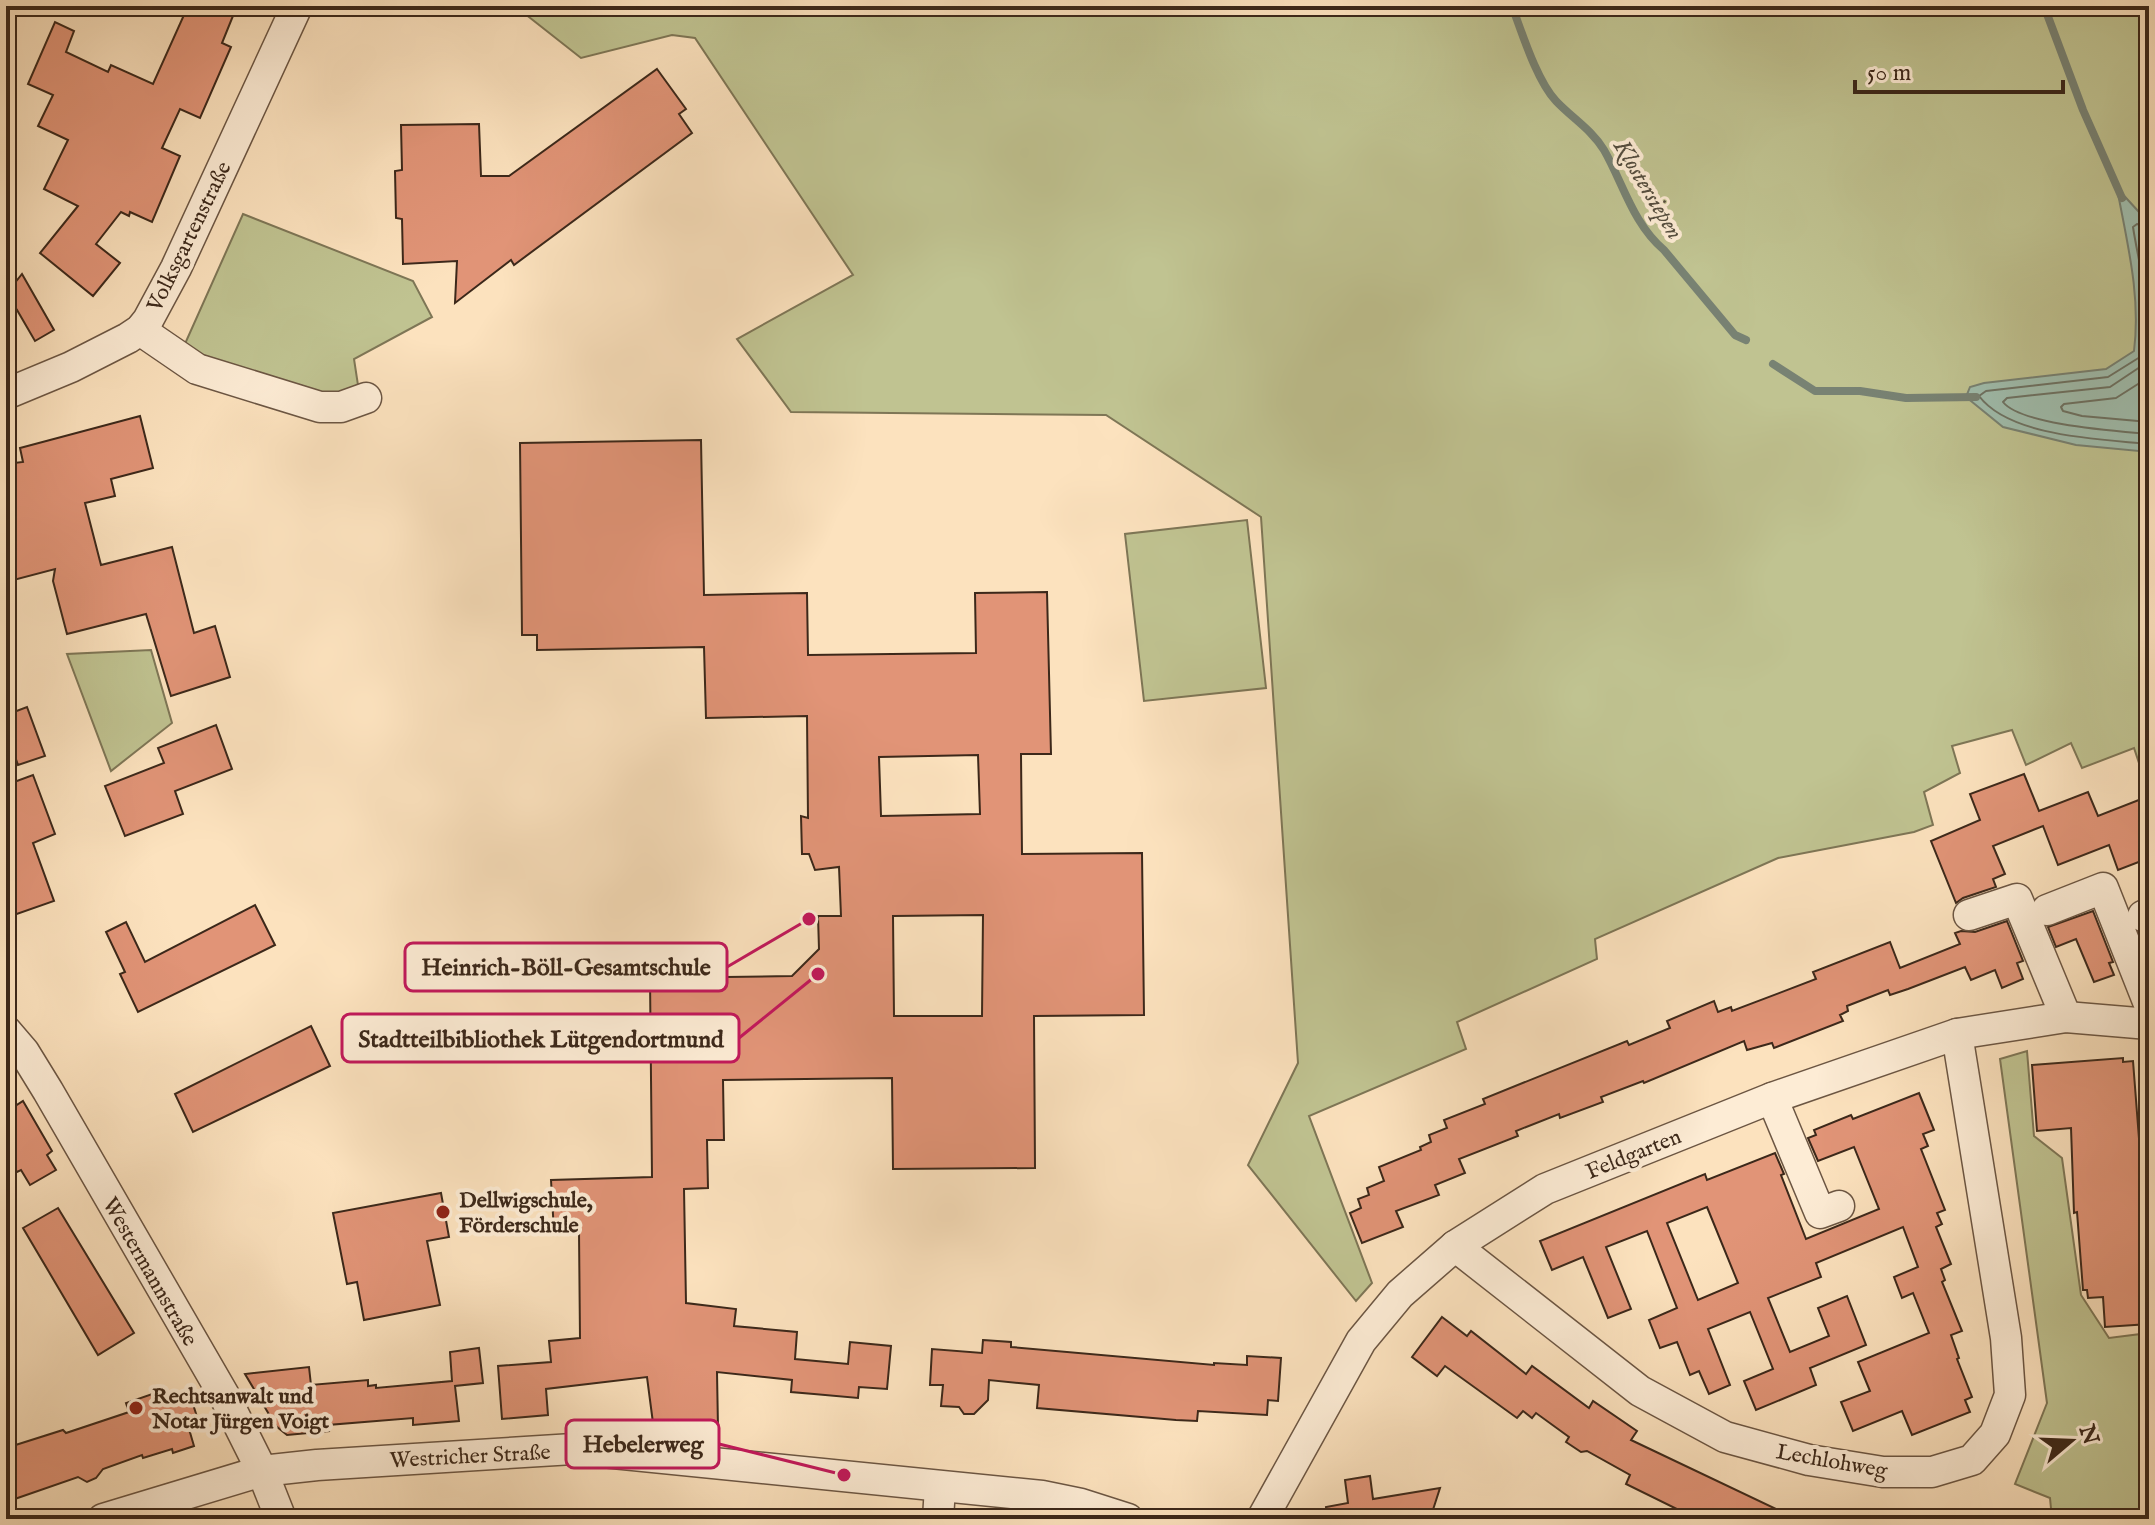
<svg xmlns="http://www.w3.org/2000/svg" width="2155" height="1525" font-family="'IM FELL English',serif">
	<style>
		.green { fill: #c0c391; stroke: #7e7656; stroke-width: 2 }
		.water { fill: #a0beae; stroke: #788273; stroke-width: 2 }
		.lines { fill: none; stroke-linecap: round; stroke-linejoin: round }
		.shore { stroke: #6e7364; stroke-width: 2 }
		.stream { stroke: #788273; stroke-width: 8 }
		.building { fill: #e19477; stroke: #3c281a; stroke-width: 2; fill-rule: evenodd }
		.minor-casing { stroke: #6c5643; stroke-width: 33 }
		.minor { stroke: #fdecd5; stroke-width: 30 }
		.poi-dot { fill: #8f2418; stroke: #fdecd5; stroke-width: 3 }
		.labels { text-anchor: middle; stroke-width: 8; stroke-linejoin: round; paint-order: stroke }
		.street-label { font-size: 22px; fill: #3c281a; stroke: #fdecd5 }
		.poi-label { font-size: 22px; font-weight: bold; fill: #3c281a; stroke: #fdecd5; text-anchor: start }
		.water-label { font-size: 24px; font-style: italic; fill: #554e3f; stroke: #fdecd5 }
		.leader { fill: none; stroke: #c2185b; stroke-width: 3 }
		.callout-dot { fill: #c2185b; stroke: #fdecd5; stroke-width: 3 }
		.callout { fill: #fdecd5; stroke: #c2185b; stroke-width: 3 }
		.callout-label { font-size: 24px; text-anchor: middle; font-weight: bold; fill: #3c281a }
	</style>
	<rect width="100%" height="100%" fill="#fce2be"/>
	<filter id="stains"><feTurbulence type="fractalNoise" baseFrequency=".0025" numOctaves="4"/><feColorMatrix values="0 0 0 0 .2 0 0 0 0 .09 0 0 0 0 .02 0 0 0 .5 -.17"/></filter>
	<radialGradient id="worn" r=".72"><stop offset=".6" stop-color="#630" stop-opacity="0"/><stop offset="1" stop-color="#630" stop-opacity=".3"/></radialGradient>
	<g class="green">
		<path d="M515,6H2149V767L2141,769L2134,748L2082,768L2071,743L2026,765L2012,730L1952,746L1960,773L1924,792L1933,825L1914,832L1778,858L1595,939L1597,959L1457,1022L1466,1049L1309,1116L1372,1283L1356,1301L1248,1165L1298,1063L1261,517L1106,415L791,412L737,339L853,275L695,38L672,35L581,58Z"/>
		<path d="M243,214L413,281L432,317L354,359L358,385L336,394L313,393L202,362L184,346Z"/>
		<path d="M1247,520L1266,688L1144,701L1125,534Z"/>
		<path d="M151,650L172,723L111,771L67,654Z"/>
		<path d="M2027,1051L2034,1136L2062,1158L2081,1295L2109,1338L2149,1333V1519H2052L2050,1498L2015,1484L2047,1403L2000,1059Z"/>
	</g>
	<path class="water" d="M2117,188L2149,223V452L2076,445L2003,427L1966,397L1970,387L1984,383L2106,369L2134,351C2141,295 2127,243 2117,188Z"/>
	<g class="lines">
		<g class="shore">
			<path d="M2149,228L2137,224L2133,227C2139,267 2155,318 2140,357L2108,377L1986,391L1979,396C2010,437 2100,439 2149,444"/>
			<path d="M2149,361L2110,387L2007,398L2003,402C2021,425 2118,431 2149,434"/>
			<path d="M2149,377L2116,398L2064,404L2061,407L2063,411L2082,416L2149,422"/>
		</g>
		<g class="stream">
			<path d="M1512,6C1522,33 1537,81 1556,101C1572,118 1592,130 1604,150C1623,183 1633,224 1664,250L1735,335L1746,340"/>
			<path d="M2044,6L2083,110L2122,198"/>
			<path d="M1773,364L1815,391H1860L1906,398L1976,397"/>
		</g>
	</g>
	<g class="building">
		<path d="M188,6H237L222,43L231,47L200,118L180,109L162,148L180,156L152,222L130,212L129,216L121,212L96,244L120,263L93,296L40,253L78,206L44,189L68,140L38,126L53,95L28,84L55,22L74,31L66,52L108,72L111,65L153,84Z"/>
		<path d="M657,69L686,109L679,114L692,133L514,265L511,260L455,303L457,261L403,264L402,219L396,218L395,171L402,170L401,125L479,124L481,176H509Z"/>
		<path d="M22,274L54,330L35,341L17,310L6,317V294Z"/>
		<path d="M140,416L153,468L111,479L115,496L85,503L101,565L172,547L194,633L215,626L230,677L171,696L146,614L67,634L53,581L55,569L6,582V464L23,462L20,448Z"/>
		<path d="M701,440L704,595L807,593L808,655L976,653L975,593L1047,592L1051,754H1021L1022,854L1142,853L1144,1015L1034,1016L1035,1168L893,1169L892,1078L723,1080L724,1140H707L708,1188L684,1189L686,1303L736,1309L734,1326L797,1332L795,1359L848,1364L850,1342L891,1346L887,1389L859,1387L858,1398L814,1394L791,1392L792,1380L717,1372L718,1428L653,1423L647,1377L546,1389L548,1415L502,1419L498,1366L551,1362L549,1341L580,1338L579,1232H554L551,1180L652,1177L650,978L792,976L819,949L818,916H841L839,867L815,870L809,854H802L801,816L808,818L807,716L706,718L704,647L537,650V635H522L520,443ZM978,755L980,814L881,816L879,757ZM983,915L982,1016H894L893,916Z"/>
		<path d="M27,707L45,756L18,765L6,731V715Z"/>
		<path d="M216,725L232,769L175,791L183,814L125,836L105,786L164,763L158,748Z"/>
		<path d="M2024,774L2039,811L2088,792L2098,816L2149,796V858L2118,870L2109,845L2058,865L2043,826L1993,846L2005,874L1993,879L1996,887L1963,898L1956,903L1931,841L1980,820L1970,794Z"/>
		<path d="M33,775L55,834L33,843L54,901L11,916L6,904V785Z"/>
		<path d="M255,905L275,945L138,1012L120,974L125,972L106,932L126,922L145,962Z"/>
		<path d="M2093,911L2113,962L2109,963L2114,975L2094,982L2076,939L2056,947L2048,927Z"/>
		<path d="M2007,921L2023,961L2017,963L2023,979L2002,988L1995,970L1971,980L1965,967L1908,989L1890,995L1888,990L1847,1006L1848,1011L1840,1015L1843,1021L1774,1048L1772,1043L1747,1050L1744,1041L1644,1083L1643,1081L1601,1097L1603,1102L1560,1118L1559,1114L1516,1131L1518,1136L1459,1159L1465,1173L1435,1185L1439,1195L1396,1211L1403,1227L1362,1243L1350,1213L1361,1208L1358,1199L1369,1195L1367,1188L1384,1181L1379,1167L1421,1150L1420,1147L1431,1142L1429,1135L1447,1128L1444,1120L1485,1104L1483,1099L1627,1041L1629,1045L1670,1028L1667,1021L1714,1001L1718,1012L1731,1007L1732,1011L1816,979L1813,972L1890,942L1900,968L1960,944L1955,933L1961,931L1975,932Z"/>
		<path d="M311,1026L330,1066L193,1132L175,1094Z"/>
		<path d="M2123,1058V1062L2133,1061L2149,1268V1324L2105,1327L2103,1297L2088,1298L2087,1290H2083L2077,1212L2074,1213L2071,1128L2037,1131L2032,1065Z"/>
		<path d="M1919,1093L1934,1130L1923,1134L1928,1146L1921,1149L1945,1210L1937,1213L1942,1224L1936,1227L1951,1264L1941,1269L1945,1280L1942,1282L1962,1331L1951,1335L1959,1358L1957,1359L1972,1397L1965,1400L1970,1412L1912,1435L1902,1411L1853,1431L1841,1402L1870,1391L1858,1362L1929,1333L1913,1293L1902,1298L1894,1277L1918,1267L1903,1227L1816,1263L1821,1277L1768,1298L1790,1352L1829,1336L1818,1308L1847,1296L1866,1345L1810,1368L1816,1385L1756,1410L1744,1381L1773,1369L1750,1312L1708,1329L1730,1385L1709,1394L1699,1371L1690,1375L1677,1342L1660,1348L1649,1320L1677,1308L1647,1231L1606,1247L1631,1309L1608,1318L1583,1257L1552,1270L1540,1241L1705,1174L1707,1180L1775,1153L1784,1174L1781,1175L1806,1239L1879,1209L1854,1147L1818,1161L1808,1138L1816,1135L1814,1130L1851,1115L1853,1119ZM1707,1207L1738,1283L1698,1300L1667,1223Z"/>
		<path d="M23,1101L52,1151L47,1155L56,1170L30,1185L21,1170L17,1172L6,1154V1112Z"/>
		<path d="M441,1193L449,1237L427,1241L440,1305L364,1320L357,1282L347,1284L333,1213Z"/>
		<path d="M58,1208L134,1333L98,1355L23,1228Z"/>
		<path d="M1442,1317L1467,1336L1471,1331L1526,1374L1532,1366L1589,1408L1593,1401L1637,1431L1631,1440L1797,1519H1697L1626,1484L1630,1475L1587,1451L1581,1452L1566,1442L1569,1437L1536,1413L1532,1418L1523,1411L1517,1418L1445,1366L1437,1376L1412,1357Z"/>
		<path d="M983,1340L1011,1342V1347L1214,1365V1363L1247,1365V1356L1281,1358L1278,1401L1268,1400L1267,1415L1198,1411L1197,1421L1176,1420L1037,1408L1039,1385L989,1380L988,1400L974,1414H964L959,1407L941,1406L943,1385H930L932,1349L982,1353Z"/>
		<path d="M479,1348L483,1383L455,1386L459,1421L413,1425V1418L328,1425L329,1431L287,1435L276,1426L245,1374L309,1367L311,1385L368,1380V1386L376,1385V1388L452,1381L450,1352Z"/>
		<path d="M161,1391L165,1403L190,1395L200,1426L189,1429L194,1446L173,1453L172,1449L143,1458L142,1455L103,1469L96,1478L87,1482L78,1477L6,1502V1448L63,1430L66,1433L129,1412L126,1403Z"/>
		<path d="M1370,1476L1373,1499L1440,1488L1430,1519H1327L1326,1507L1348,1503L1345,1480Z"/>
	</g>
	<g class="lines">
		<defs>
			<g id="minor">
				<path d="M140,330L197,369L320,407H341L366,398"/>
				<path d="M6,394L71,367L128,338L140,330L148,320L176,268L297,6"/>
				<path d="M2047,910L2103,888L2149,1004"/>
				<path d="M1969,915L2017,899L2066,1017"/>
				<path d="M2143,916L2149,913"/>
				<path d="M6,1031L24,1052L48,1091L225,1397L262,1471L281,1519"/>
				<path d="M1772,1098L1820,1213L1839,1206"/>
				<path d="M1455,1246L1640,1391L1725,1437L1809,1460L1883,1472H1932L1972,1460L1995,1434L2010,1395L2006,1338L1957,1034"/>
				<path d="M103,1519L262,1471L317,1465L573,1449L1042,1496L1081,1504L1128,1519"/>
				<path d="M938,1519L940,1487"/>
				<path d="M1262,1519L1361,1341L1400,1294L1455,1246L1545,1189L1772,1098L1957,1034L2066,1017L2149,1024"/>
			</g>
		</defs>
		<use href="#minor" class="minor-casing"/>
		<use href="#minor" class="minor"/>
	</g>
	<g class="poi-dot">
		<circle cx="443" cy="1212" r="8"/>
		<circle cx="136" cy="1408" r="8"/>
	</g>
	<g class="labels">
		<g class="street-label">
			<text transform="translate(188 236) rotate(-64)" y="8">Volksgartenstraße</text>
			<text transform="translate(1633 1153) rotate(-22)" y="8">Feldgarten</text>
			<text transform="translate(151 1271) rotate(60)" y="8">Westermannstraße</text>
			<text transform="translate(470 1455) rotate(-3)" y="8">Westricher Straße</text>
			<text transform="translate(1832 1460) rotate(10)" y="8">Lechlohweg</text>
		</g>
		<g class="poi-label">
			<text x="459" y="1207">Dellwigschule,<tspan x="459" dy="25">Förderschule</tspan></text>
			<text x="152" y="1403">Rechtsanwalt und<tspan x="152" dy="25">Notar Jürgen Voigt</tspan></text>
		</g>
		<g class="water-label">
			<text transform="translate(1649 189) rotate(59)" y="8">Klostersiepen</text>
		</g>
	</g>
	<path class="leader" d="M809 919L727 967M818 974L739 1038M844 1475L719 1444"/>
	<g class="callout-dot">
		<circle cx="809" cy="919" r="8"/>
		<circle cx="818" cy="974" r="8"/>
		<circle cx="844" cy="1475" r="8"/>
	</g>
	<g class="callout">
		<rect x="405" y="943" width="322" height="48" rx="8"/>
		<rect x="342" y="1014" width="397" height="48" rx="8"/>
		<rect x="566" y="1420" width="153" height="48" rx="8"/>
	</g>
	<g class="callout-label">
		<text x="566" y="975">Heinrich-Böll-Gesamtschule</text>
		<text x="541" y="1047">Stadtteilbibliothek Lütgendortmund</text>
		<text x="643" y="1452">Hebelerweg</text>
	</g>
	<rect width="2155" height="1525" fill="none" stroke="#fce2be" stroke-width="32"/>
	<rect x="8" y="8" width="2139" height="1509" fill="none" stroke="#3c281a" stroke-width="4"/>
	<rect x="16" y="16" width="2123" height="1493" fill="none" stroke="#3c281a" stroke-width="2"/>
	<g transform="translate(2071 1441) rotate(71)" stroke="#fdecd5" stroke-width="6" paint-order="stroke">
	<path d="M0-6L14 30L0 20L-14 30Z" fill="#3c281a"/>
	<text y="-12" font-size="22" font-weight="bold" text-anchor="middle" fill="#3c281a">N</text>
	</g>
	<path d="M1855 80v12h208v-12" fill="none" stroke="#3c281a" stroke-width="4"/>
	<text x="1867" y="80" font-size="24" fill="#3c281a" stroke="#fdecd5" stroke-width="6" paint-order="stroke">50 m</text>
	<rect width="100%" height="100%" filter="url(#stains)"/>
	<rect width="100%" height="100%" fill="url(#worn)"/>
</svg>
